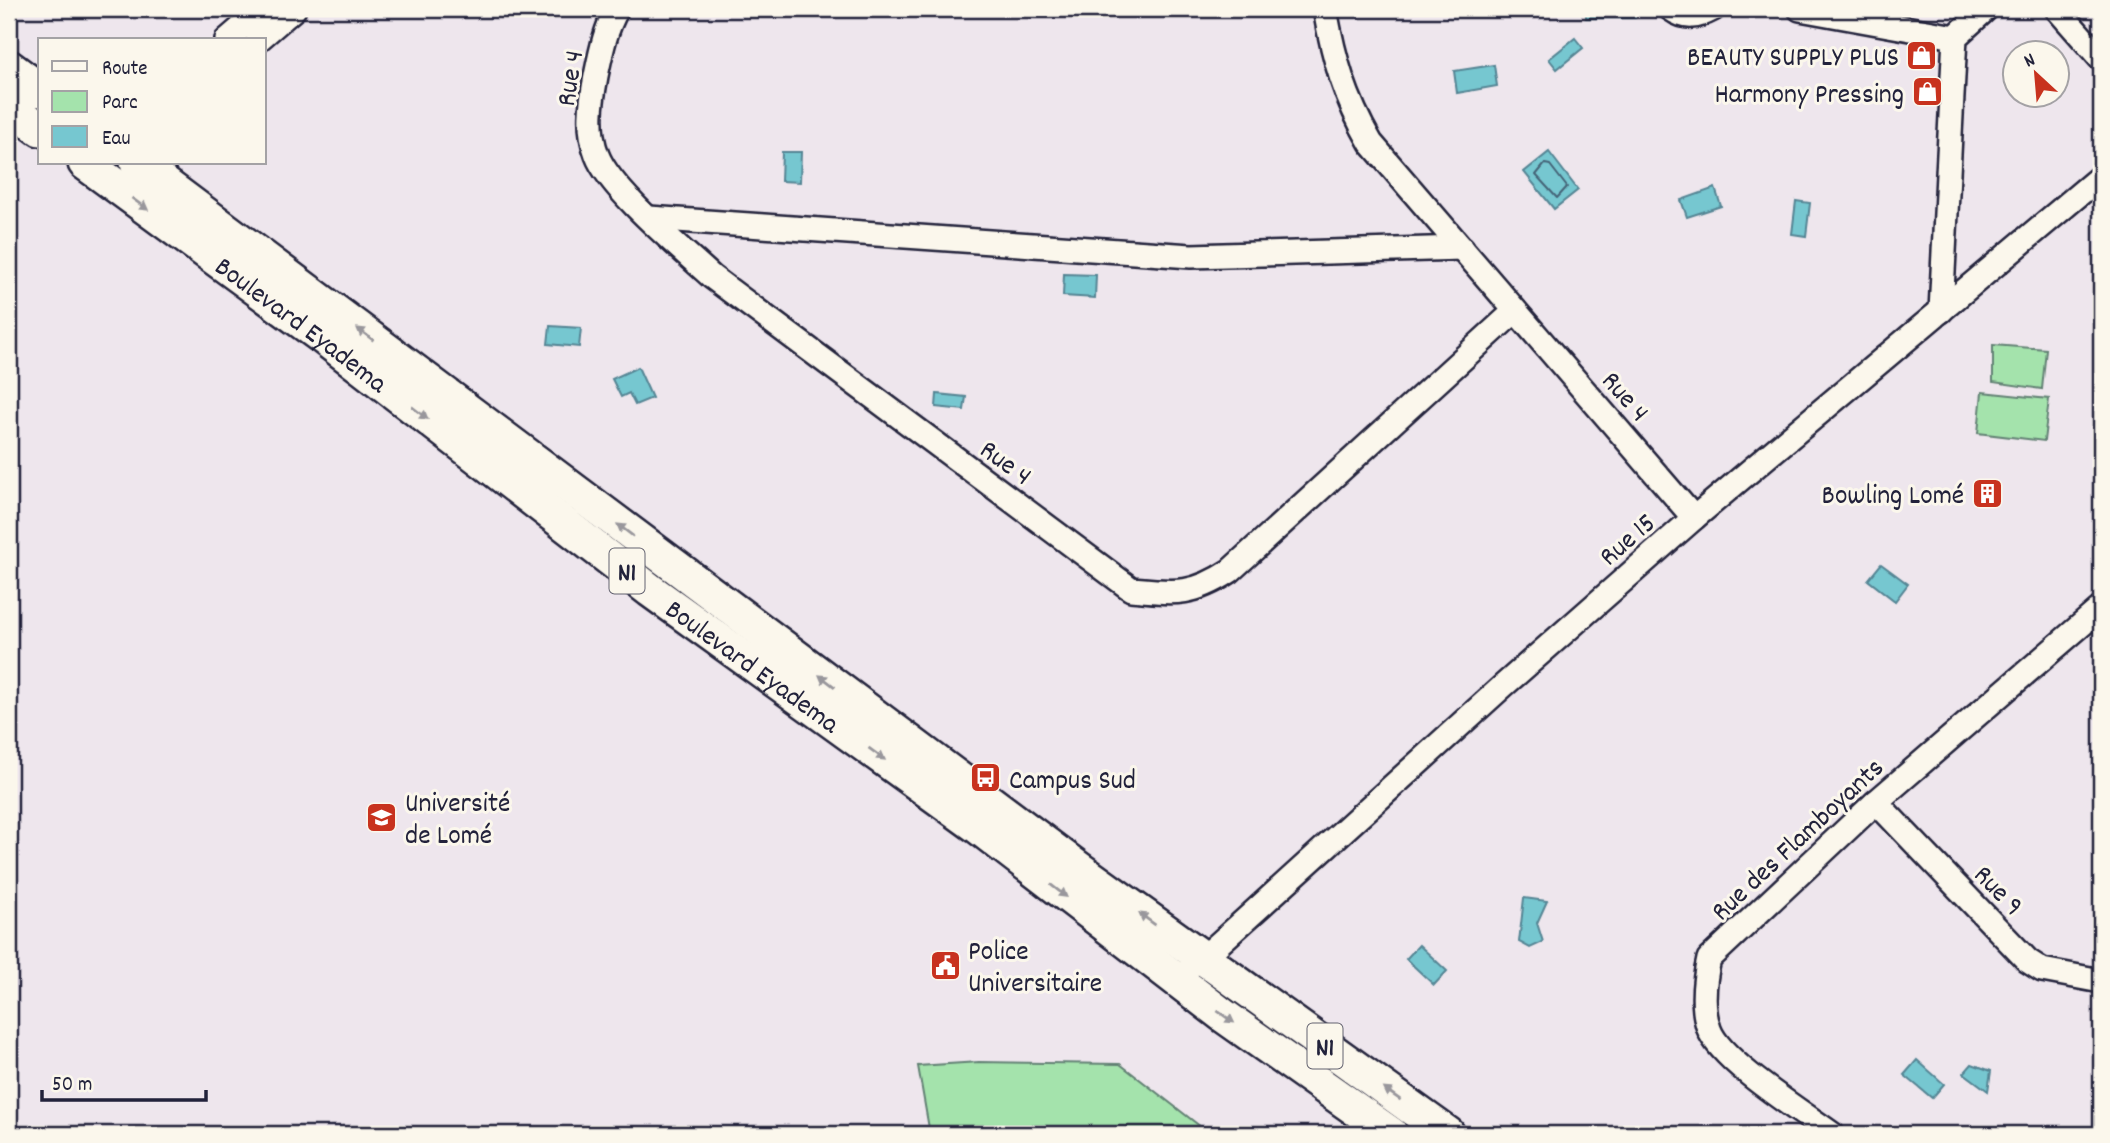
<svg xmlns="http://www.w3.org/2000/svg" width="2110" height="1143" font-family="Dekko,sans-serif">
	<style>
		.green { fill: #a4e3ac; stroke: #638274; stroke-width: 2 }
		.water { fill: #76c7d0; stroke: #548594; stroke-width: 2 }
		.lines { fill: none; stroke-linecap: round; stroke-linejoin: round }
		.shore { stroke: #446477; stroke-width: 2 }
		.minor-casing { stroke: #22223b; stroke-width: 28 }
		.highway-casing { stroke: #22223b; stroke-width: 38 }
		.minor { stroke: #fbf7ec; stroke-width: 23 }
		.highway { stroke: #fbf7ec; stroke-width: 33 }
		.oneway { fill: #99979c }
		.labels { text-anchor: middle; stroke-width: 6; stroke-linejoin: round; paint-order: stroke }
		.shield { fill: #fbf7ec; stroke: #636270; stroke-width: 2 }
		.shield-label { font-size: 26px; font-weight: bold; fill: #22223b }
		.poi-label { font-size: 28px; fill: #22223b; stroke: #fbf7ec; text-anchor: end }
		.street-label { font-size: 28px; fill: #22223b; stroke: #fbf7ec }
	</style>
	<rect width="100%" height="100%" fill="#eee6ed"/>
	<filter id="ink" filterUnits="userSpaceOnUse"><feTurbulence type="fractalNoise" baseFrequency=".0143" numOctaves="2"/><feDisplacementMap in="SourceGraphic" scale="14" xChannelSelector="R" yChannelSelector="G"/><feConvolveMatrix kernelMatrix="1 2 1 2 8 2 1 2 1" color-interpolation-filters="sRGB"/></filter>
	<g filter="url(#ink)">
		<g class="green">
			<path d="M1993,345L2046,349L2042,389L1993,382Z"/>
			<path d="M1982,392L2049,399L2044,441L1978,433Z"/>
			<path d="M979,1062L1120,1064L1210,1134H930L918,1066Z"/>
		</g>
		<g class="water">
			<rect x="1586" y="9" width="49" height="9"/>
			<path d="M1575,38L1583,48L1557,69L1549,59Z"/>
			<path d="M1494,65L1497,86L1457,93L1454,71Z"/>
			<path d="M782,152H801L800,182L781,181Z"/>
			<path d="M1549,152L1578,190L1554,209L1524,172Z"/>
			<path d="M1715,188L1721,206L1687,217L1681,200Z"/>
			<path d="M1796,201L1810,203L1806,236L1792,234Z"/>
			<path d="M1064,274L1096,275L1095,298L1063,296Z"/>
			<path d="M550,326L581,328L579,347L548,344Z"/>
			<path d="M638,367L652,398L635,405L629,393L621,397L612,379Z"/>
			<path d="M937,394L966,397L964,410L936,407Z"/>
			<path d="M1881,564L1908,584L1895,601L1868,580Z"/>
			<path d="M1524,898L1547,901L1537,923L1543,942L1530,948L1519,942Z"/>
			<path d="M1419,945L1447,971L1434,985L1406,959Z"/>
			<path d="M1917,1060L1944,1084L1932,1098L1904,1075Z"/>
			<path d="M1972,1064L1991,1071L1988,1091L1964,1073Z"/>
		</g>
		<g class="lines">
			<path class="shore" d="M1545,164L1550,165L1567,187L1557,198L1536,175Z"/>
			<defs>
				<g id="minor">
					<path d="M617,9C605,30 601,52 596,76C591,103 587,129 597,155C610,190 683,250 712,277L1131,589C1175,593 1192,596 1230,571L1515,311"/>
					<path d="M1325,9C1334,60 1345,98 1371,143L1694,518"/>
					<path d="M1671,9C1686,20 1698,17 1713,9"/>
					<path d="M1800,9L1955,37"/>
					<path d="M2057,9L2101,59"/>
					<path d="M227,40L263,9"/>
					<path d="M258,40L294,9"/>
					<path d="M649,218L1191,256L1462,248"/>
					<path d="M1941,311L1955,37L1986,9"/>
					<path d="M1876,802L2028,961L2042,970L2101,981"/>
					<path d="M1192,965L1202,959L1503,686L1694,518L2101,176"/>
					<path d="M1832,1134C1802,1112 1720,1061 1709,1029C1701,1006 1704,981 1709,959L1876,802L2101,608"/>
				</g>
				<g id="highway">
					<path d="M9,67L40,90"/>
					<path d="M9,106L40,129"/>
					<path id="s1" d="M85,163L325,339L650,590L978,827L1224,1016L1391,1134"/>
					<path d="M137,163L1078,868L1448,1134"/>
				</g>
			</defs>
			<use href="#minor" class="minor-casing"/>
			<use href="#highway" class="highway-casing"/>
			<use href="#minor" class="minor"/>
			<use href="#highway" class="highway"/>
		</g>
		<defs><path id="oneway-solid" d="M-6-.8H1V-3.2L6.5 0L1 3.2V.8H-6Z" transform="scale(1.75)"/></defs>
		<g class="oneway">
			<use href="#oneway-solid" transform="translate(140 204) rotate(36)"/>
			<use href="#oneway-solid" transform="translate(365 334) rotate(-143)"/>
			<use href="#oneway-solid" transform="translate(420 413) rotate(38)"/>
			<use href="#oneway-solid" transform="translate(625 530) rotate(-143)"/>
			<use href="#oneway-solid" transform="translate(827 681) rotate(-143)"/>
			<use href="#oneway-solid" transform="translate(877 754) rotate(36)"/>
			<use href="#oneway-solid" transform="translate(1059 891) rotate(38)"/>
			<use href="#oneway-solid" transform="translate(1147 919) rotate(-144)"/>
			<use href="#oneway-solid" transform="translate(1226 1017) rotate(35)"/>
			<use href="#oneway-solid" transform="translate(1392 1094) rotate(-145)"/>
		</g>
	</g>
	<defs>
		<symbol id="shop-square" viewBox="-11 -11 22 22"><rect x="-9" y="-9" width="18" height="18" rx="4" fill="#c8321e" stroke="#fbf7ec"/><path d="M-5-2.5h2.3a2.7 3.5 0 0 1 5.4 0H5L5.5 6h-11ZM-1.5-2.5h3a1.5 2.3 0 0 0-3 0Z" fill="#fff"/></symbol>
		<symbol id="building-square" viewBox="-11 -11 22 22"><rect x="-9" y="-9" width="18" height="18" rx="4" fill="#c8321e" stroke="#fbf7ec"/><path d="M-4-6H4V6H1V3H-1V6H-4ZM-2.5-4.3h1.7v1.8h-1.7ZM.8-4.3h1.7v1.8H.8ZM-2.5-1h1.7V.8h-1.7ZM.8-1h1.7V.8H.8Z" fill="#fff"/></symbol>
		<symbol id="bus-square" viewBox="-11 -11 22 22"><rect x="-9" y="-9" width="18" height="18" rx="4" fill="#c8321e" stroke="#fbf7ec"/><path d="M-5-6H5V4H4V6H2V4H-2V6H-4V4H-5ZM-3.5-4V0h7V-4ZM-3.5 1.2v1.5H-2V1.2ZM2 1.2v1.5H3.5V1.2Z" fill="#fff"/></symbol>
		<symbol id="university-square" viewBox="-11 -11 22 22"><rect x="-9" y="-9" width="18" height="18" rx="4" fill="#c8321e" stroke="#fbf7ec"/><path d="M0-5L7-2L0 1L-7-2ZM-4 1L0 2.5L4 1V4Q0 6-4 4Z" fill="#fff"/></symbol>
		<symbol id="civic-square" viewBox="-11 -11 22 22"><rect x="-9" y="-9" width="18" height="18" rx="4" fill="#c8321e" stroke="#fbf7ec"/><path d="M-.6-6.5H3V-4.5H.6V-3L4-1V1h2V6H-6V1h2V-1L-.6-3ZM-1.2 2.5V6h2.4V2.5Z" fill="#fff"/></symbol>
	</defs>
	<g fill-rule="evenodd">
		<use href="#shop-square" x="1904" y="38" width="35" height="35"/>
		<use href="#shop-square" x="1910" y="74" width="35" height="35"/>
		<use href="#building-square" x="1970" y="476" width="35" height="35"/>
		<use href="#bus-square" x="968" y="760" width="35" height="35"/>
		<use href="#university-square" x="364" y="800" width="35" height="35"/>
		<use href="#civic-square" x="928" y="948" width="35" height="35"/>
	</g>
	<g class="labels">
		<g class="shield">
			<rect x="609.5" y="548.5" width="35" height="45" rx="5"/>
			<rect x="1307.5" y="1023.5" width="35" height="45" rx="5"/>
		</g>
		<g class="shield-label">
			<text x="627" y="580">N1</text>
			<text x="1325" y="1055">N1</text>
		</g>
		<g class="poi-label">
			<text x="1899" y="65">BEAUTY SUPPLY PLUS</text>
			<text x="1904" y="102">Harmony Pressing</text>
			<text x="1964" y="503">Bowling Lomé</text>
			<text x="1009" y="788" text-anchor="start">Campus Sud</text>
			<text x="405" y="811" text-anchor="start">Université<tspan x="405" dy="32">de Lomé</tspan></text>
			<text x="968" y="959" text-anchor="start">Police<tspan x="968" dy="32">Universitaire</tspan></text>
		</g>
		<g class="street-label">
			<text transform="translate(568 78) rotate(-81)" y="10">Rue 4</text>
			<text dy="10" stroke="none"><textPath href="#s1" startOffset="270">Boulevard Eyadema</textPath></text>
			<text transform="translate(1627 395) rotate(49)" y="10">Rue 4</text>
			<text transform="translate(1007 461) rotate(36)" y="10">Rue 4</text>
			<text transform="translate(1626 538) rotate(-41)" y="10">Rue 15</text>
			<text dy="10" stroke="none"><textPath href="#s1" startOffset="836">Boulevard Eyadema</textPath></text>
			<text transform="translate(1796 838) rotate(-43)" y="10">Rue des Flamboyants</text>
			<text transform="translate(2000 889) rotate(46)" y="10">Rue 9</text>
		</g>
	</g>
	<rect width="2110" height="1143" fill="none" stroke="#fbf7ec" stroke-width="35"/>
	<rect x="18" y="18" width="2075" height="1108" fill="none" stroke="#22223b" stroke-width="2.5" filter="url(#ink)"/>
	<rect x="38" y="38" width="228" height="126" fill="#fbf7ec" stroke="#a4a2a5" stroke-width="2"/>
	<rect x="52" y="61" width="35" height="10" fill="#fbf7ec" stroke="#a4a2a5" stroke-width="2"/>
	<text x="102" y="74" font-size="21" fill="#22223b">Route</text>
	<rect x="52" y="91" width="35" height="21" fill="#a4e3ac" stroke="#a4a2a5" stroke-width="2"/>
	<text x="102" y="108" font-size="21" fill="#22223b">Parc</text>
	<rect x="52" y="126" width="35" height="21" fill="#76c7d0" stroke="#a4a2a5" stroke-width="2"/>
	<text x="102" y="144" font-size="21" fill="#22223b">Eau</text>
	<g transform="translate(2036 74) rotate(334)"><circle r="33" fill="#fbf7ec" stroke="#a4a2a5" stroke-width="2"/>
	<path d="M0-5L12 26L0 18L-12 26Z" fill="#c8321e"/>
	<text y="-10" font-size="19" font-weight="bold" text-anchor="middle" fill="#22223b">N</text>
	</g>
	<path d="M42 1090v10h164v-10" fill="none" stroke="#22223b" stroke-width="3.5"/>
	<text x="52" y="1090" font-size="21" fill="#22223b" stroke="#fbf7ec" stroke-width="5" paint-order="stroke">50 m</text>
</svg>
